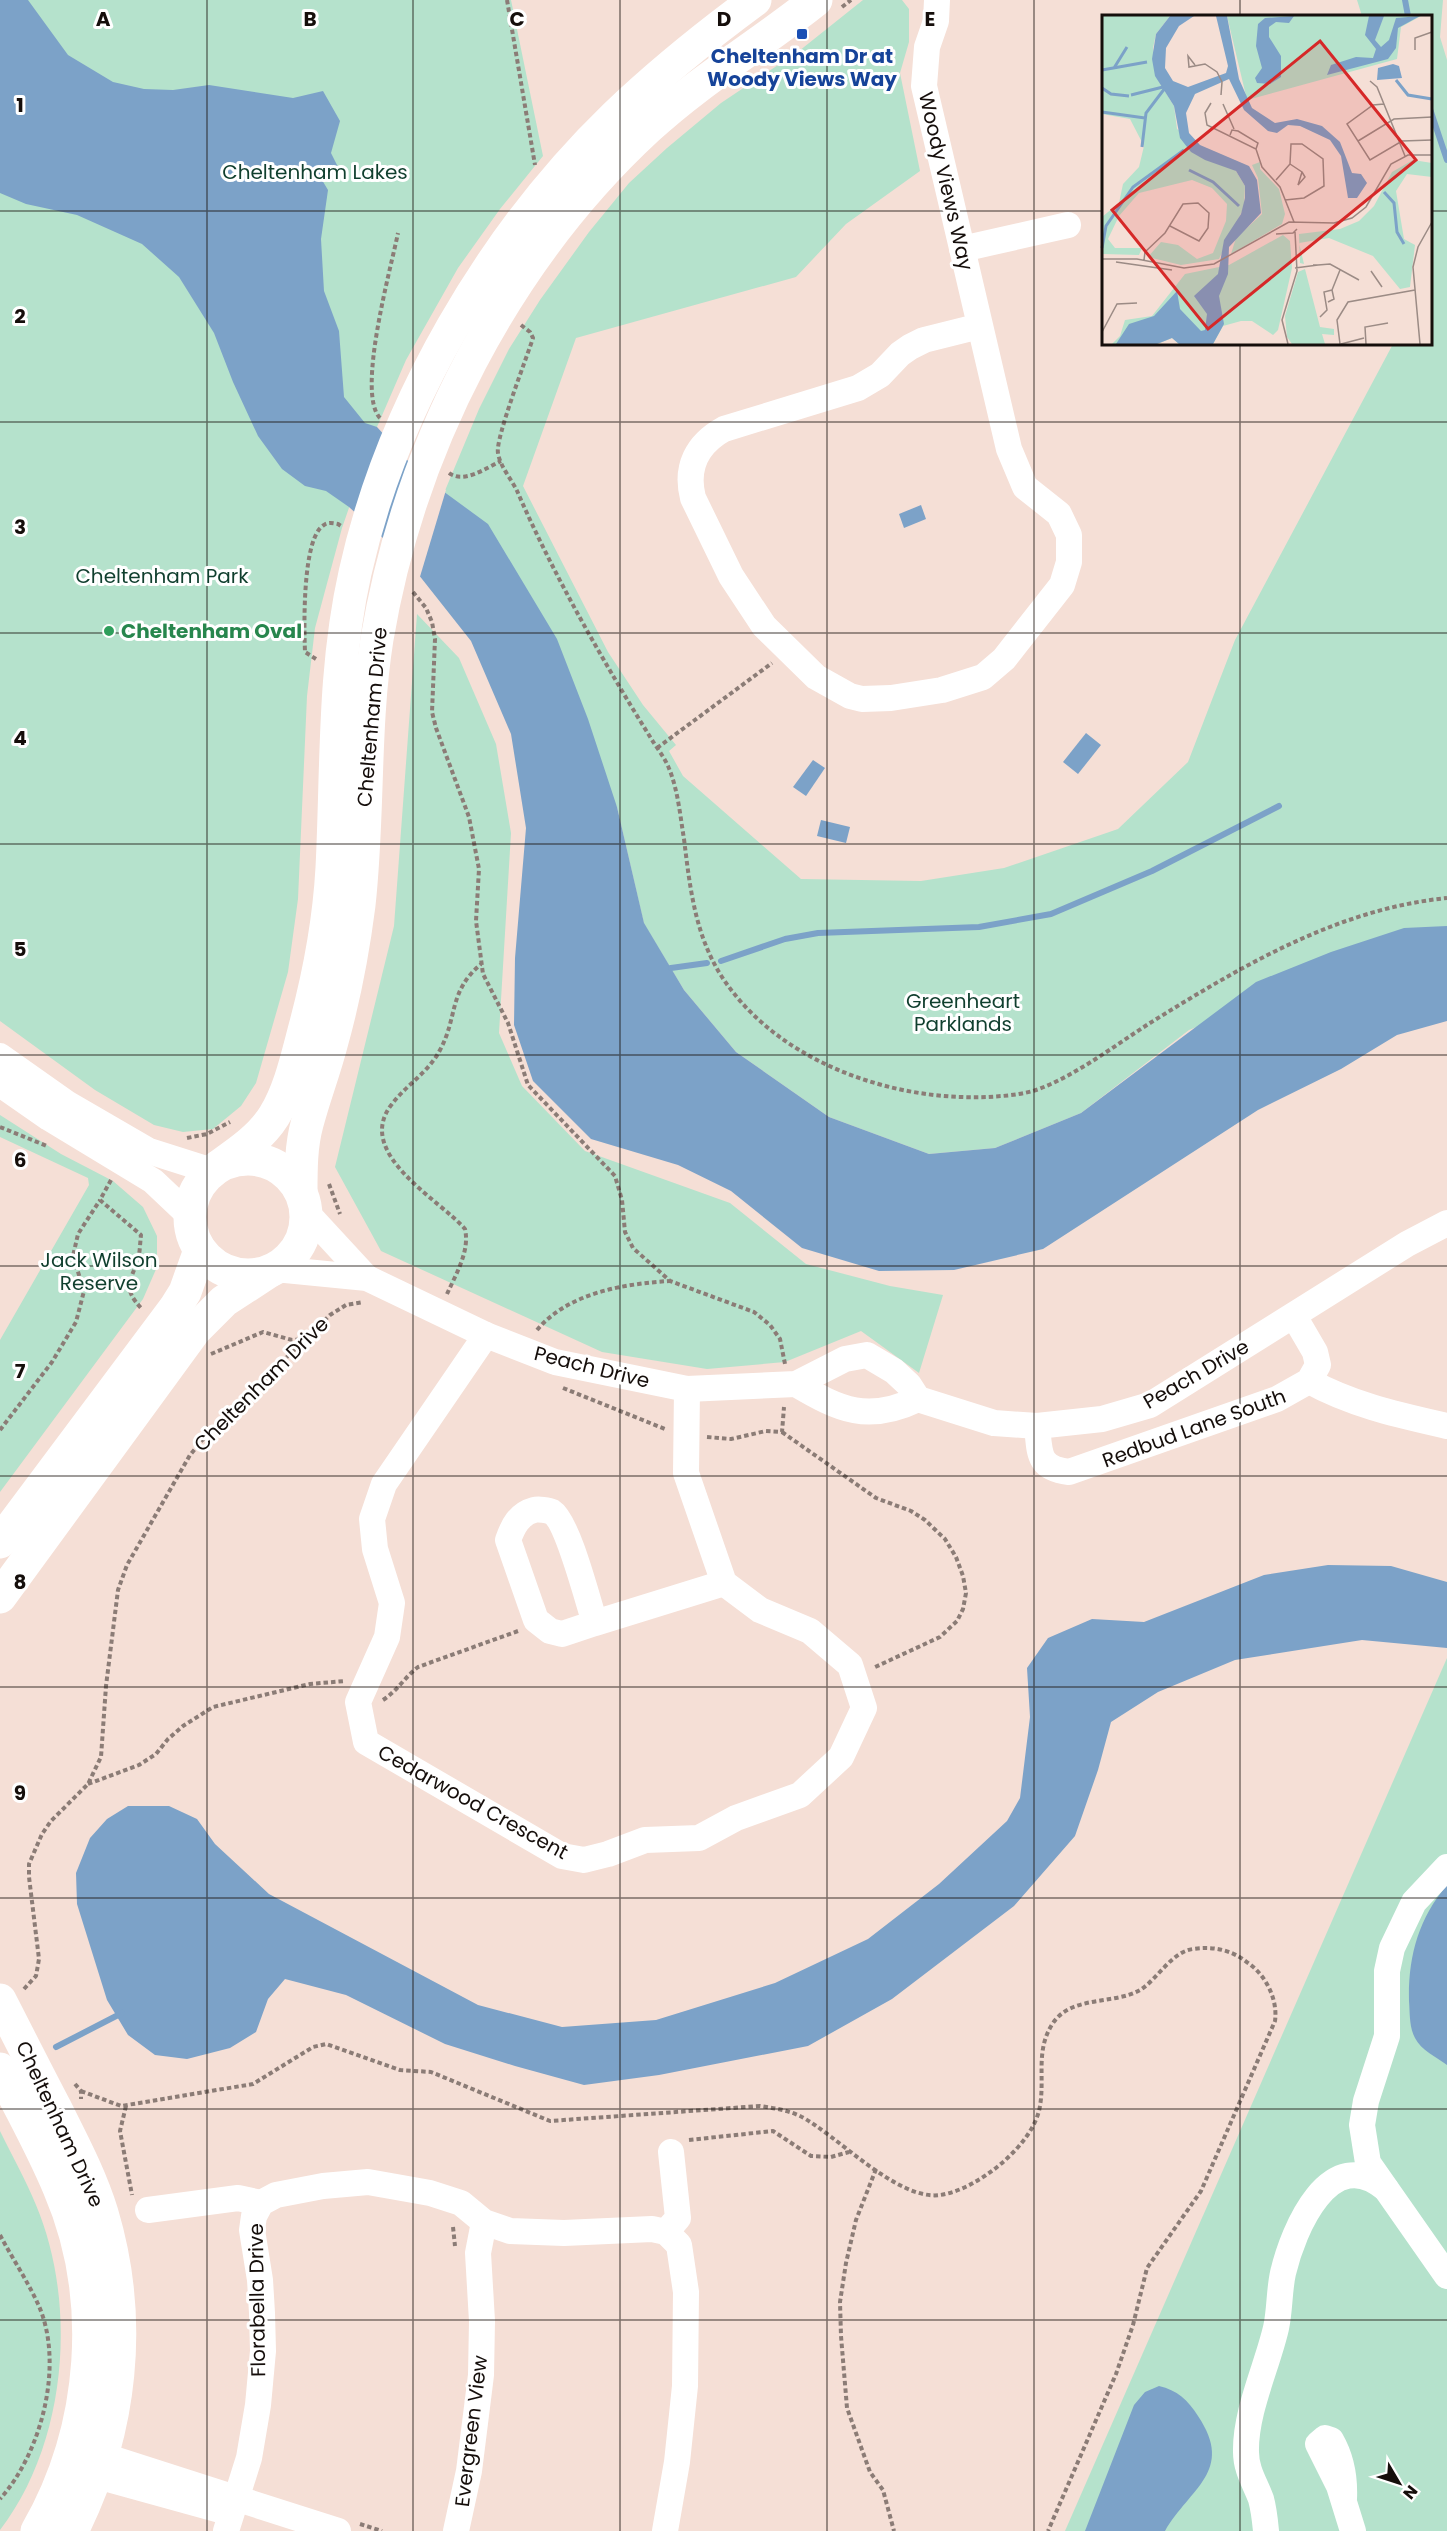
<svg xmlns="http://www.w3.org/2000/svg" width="1447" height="2531" font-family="Poppins,sans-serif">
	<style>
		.green { fill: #b5e2cc }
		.water { fill: #7ca2c8 }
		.pier { fill: #f5dfd6 }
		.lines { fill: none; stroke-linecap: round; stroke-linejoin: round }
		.stream { stroke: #7ca2c8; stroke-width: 6 }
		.path { stroke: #8b7c76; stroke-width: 4; stroke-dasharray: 4.5 3; stroke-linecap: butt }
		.minor { stroke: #fff; stroke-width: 26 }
		.major { stroke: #fff; stroke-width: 33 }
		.grid { fill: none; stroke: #150e0b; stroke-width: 1.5; stroke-opacity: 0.55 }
		.transit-dot { fill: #1a4fb4; stroke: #fff; stroke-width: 2 }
		.leisure-dot { fill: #2e9e5b; stroke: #fff; stroke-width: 2 }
		.labels { text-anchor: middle; stroke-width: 6; stroke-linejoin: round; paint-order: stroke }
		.transit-label { font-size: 20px; font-weight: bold; fill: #164399; stroke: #fff }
		.park-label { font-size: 20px; fill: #103f2e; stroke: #fff }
		.street-label { font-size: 20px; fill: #150e0b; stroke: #fff }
		.leisure-label { font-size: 20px; font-weight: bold; fill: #27864d; stroke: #fff; text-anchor: start }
		.inset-river { fill: none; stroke: #7ca2c8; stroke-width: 3 }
		.inset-road { fill: none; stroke: #9b8b85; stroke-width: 1.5 }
		.view { fill: #d62828; fill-opacity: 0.15; stroke: #d62828; stroke-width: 3 }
		.inset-edge { fill: none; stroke: #150e0b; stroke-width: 3 }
		.grid-label { font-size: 20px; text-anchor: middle; font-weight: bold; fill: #150e0b; stroke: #fff; stroke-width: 6; stroke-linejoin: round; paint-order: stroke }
	</style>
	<rect width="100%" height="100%" fill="#f5dfd6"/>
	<g class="green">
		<path d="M0,0H511L543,156L500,209L458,268L406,360L377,427L342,528L315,628L307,696L298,899L288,972L256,1083L241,1106L213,1129L183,1132L154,1125L95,1090L0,1021Z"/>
		<path d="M863,0H902L909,9V42L900,73L920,171L846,224L796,277L576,338L523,486L608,652L643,705L676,745L669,751L683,776L801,879L921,881L1004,868L1118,829L1188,762L1235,640L1393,344H1430V16H1362L1357,0H1443L1440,37L1447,60V926L1189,1030L1081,1113L995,1148L929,1154L829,1117L736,1052L684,990L644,924L617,807L444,493L479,409L509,349L540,300L589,232L629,183L667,148L721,103L799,51Z"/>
		<path d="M417,614L459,658L496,744L511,833L499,1033L522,1086L585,1151L730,1203L806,1264L890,1286L943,1295L919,1373L861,1331L785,1362L707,1369L602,1352L381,1251L335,1167L394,926Z"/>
		<path d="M0,1115L61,1154L113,1181L143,1207L157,1236V1267L143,1299L0,1492V1340L89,1185L88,1178L0,1137Z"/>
		<path d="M1447,1658V2531H1065Z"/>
		<path d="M0,2131C12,2156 26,2180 36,2205C78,2305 67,2443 0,2530Z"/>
	</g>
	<g class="water">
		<path d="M0,0H28L68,55L113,82L144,89L173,90L209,85L293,98L323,91L340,121L331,153L340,171L322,180L328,190L321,239L324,291L339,331L344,397L365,423L377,427L421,475L488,524L557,639L588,719L617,807L644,923L684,990L736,1052L829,1117L929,1154L995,1148L1081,1113L1256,982L1331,952L1404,928L1447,926V1021L1397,1035L1341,1069L1258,1110L1043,1249L954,1270L879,1271L802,1248L731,1191L678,1165L591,1139L533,1081L514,1025L515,958L526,828L511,734L471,641L407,560L349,507L326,491L305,486L282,469L258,436L233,382L214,333L179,277L142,244L77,215L26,204L0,193Z"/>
		<path d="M921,505L926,519L904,528L899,514Z"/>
		<path d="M1086,733L1101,745L1078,774L1063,762Z"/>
		<path d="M813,760L825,768L806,796L793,787Z"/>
		<path d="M821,820L850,827L846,843L817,836Z"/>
		<path d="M1328,1565L1391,1566L1447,1582V1648L1362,1640L1235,1660L1158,1692L1111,1722L1098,1770L1075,1836L1014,1906L892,1999L808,2046L659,2075L584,2085L515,2066L445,2044L346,1995L285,1979L268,1999L256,2032L230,2048L187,2059L155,2055L128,2035L107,2000L77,1904L76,1873L90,1838L107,1819L128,1806H169L197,1819L215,1844L269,1894L478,2005L562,2027L656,2020L775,1983L868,1939L939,1884L1007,1821L1020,1798L1030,1717L1027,1668L1048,1638L1092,1619L1144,1622L1264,1575Z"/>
		<path d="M1447,1885V2065C1436,2057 1421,2050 1415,2038C1409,2027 1410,2013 1409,2001C1408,1958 1418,1919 1447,1885Z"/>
		<path d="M1159,2386C1177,2390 1188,2400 1198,2416C1235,2471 1190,2488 1165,2531H1085L1134,2405L1145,2392Z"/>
	</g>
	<path class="pier" d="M423,473L446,490L419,580L404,562Z"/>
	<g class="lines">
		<g class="stream">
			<path d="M1405,0L1408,16"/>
			<path d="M1430,109L1447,160"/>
			<path d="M721,961L785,939L818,933L979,927L1051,914L1152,871L1279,806"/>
			<path d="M671,968L707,963"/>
			<path d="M56,2047L122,2013"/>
		</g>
		<g class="path">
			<path d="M507,0L535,165"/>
			<path d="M842,7L851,0"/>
			<path d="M521,325L530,332L533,338C527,357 495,439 498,453C500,467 513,481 518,493C554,576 604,663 652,740C657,748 664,757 668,766C678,789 680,815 684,839C690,888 695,935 722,977C777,1061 889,1101 987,1097C1004,1096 1022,1095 1039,1089C1078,1074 1114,1046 1150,1023C1242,966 1337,909 1447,898"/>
			<path d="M380,418C356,393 391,268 398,233"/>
			<path d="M449,473C464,484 486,468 501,461"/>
			<path d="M413,592L426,608L432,622L435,639L432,712L436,728L469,817L479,869L476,921L483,974L508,1023L528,1085L615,1176L622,1200L625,1232L633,1248L670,1281L754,1312L770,1325L780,1339L785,1364"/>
			<path d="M316,659L305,652C304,628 302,537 324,525C328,522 333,523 338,524L341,526"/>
			<path d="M657,748L772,663"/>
			<path d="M0,1127L47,1146"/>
			<path d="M187,1138L207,1134L230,1122"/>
			<path d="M111,1180L100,1200L141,1235C140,1243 140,1252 138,1260C130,1282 122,1288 142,1309"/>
			<path d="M329,1184L340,1214"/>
			<path d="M447,1294C456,1274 470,1251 465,1229C439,1199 353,1153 392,1104C407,1084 428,1073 440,1050C458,1017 448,992 481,964"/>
			<path d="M537,1330C568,1293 623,1284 669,1281"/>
			<path d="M211,1354L263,1332L292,1340L306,1339"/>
			<path d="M563,1388L665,1429"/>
			<path d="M0,1430L52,1362L76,1322L84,1291L73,1256L78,1234L100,1200"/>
			<path d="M782,1432L876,1498L911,1511L925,1520L945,1539L956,1557L963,1576L966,1593L963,1609L957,1621L940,1637L873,1668"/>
			<path d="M707,1437L731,1439L766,1431L782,1432L784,1407"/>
			<path d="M383,1700C397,1691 405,1677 418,1667L518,1631"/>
			<path d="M88,1784L139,1765L156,1754L168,1739L183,1726L213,1707L310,1684L345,1681"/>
			<path d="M24,1989L36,1976L39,1959L29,1877V1864L42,1834L51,1821L88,1784L101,1757L106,1686L118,1590L127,1565L190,1455L204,1438L330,1315L346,1305L363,1302"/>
			<path d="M75,2084L81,2091V2099"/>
			<path d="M81,2091L121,2106L253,2084L313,2047L326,2044L400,2070L431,2072L550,2121L760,2106C774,2108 787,2110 800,2116C836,2134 897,2201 940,2195C977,2190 1034,2145 1040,2106C1045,2077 1035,2050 1053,2023C1072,1995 1114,2005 1140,1990C1158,1979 1171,1952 1193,1949C1214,1946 1232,1950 1248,1963C1266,1975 1278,2000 1275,2021L1201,2191L1147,2268L1133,2325L1116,2374L1048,2531"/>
			<path d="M126,2106L120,2131L132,2195"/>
			<path d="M689,2140L773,2131L811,2156L831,2157L849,2152"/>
			<path d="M876,2169L856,2220L846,2263L840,2302L841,2336L847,2408L870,2472L883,2490L894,2531"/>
			<path d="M453,2227L455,2246"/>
			<path d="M0,2235C12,2258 27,2280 38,2304C65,2363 42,2452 0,2499"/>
			<path d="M360,2524L382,2531"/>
		</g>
		<g class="minor">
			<path d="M937,0L936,21L927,47L924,86L1009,449L1025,487L1059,514L1069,535V562L1062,585L1004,659L983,677L942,690L891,698L862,699L850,696L816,677L764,626L731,576L693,498C685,467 697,444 724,429L858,388L880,375L900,354L910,347L924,340L980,326"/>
			<path d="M962,249L1068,225"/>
			<path d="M0,1056L68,1104L149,1151L212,1171"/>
			<path d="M0,1084L49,1118L153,1181L190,1216"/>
			<path d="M307,1213L367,1278"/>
			<path d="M275,1269L367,1278L486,1335L555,1362L687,1389L796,1384L845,1359L867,1355L894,1371L909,1385L918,1399L994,1423L1037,1426L1102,1419L1150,1405L1407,1244L1447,1223"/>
			<path d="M486,1335L384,1484L372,1519L375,1549L392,1603L387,1637L358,1702L366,1742L562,1856L584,1860L608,1854L645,1840L699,1838L736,1818L800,1795L841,1757L864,1708L850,1665L810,1631L760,1610L724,1583L686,1473L687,1389"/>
			<path d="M1309,1381C1352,1405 1399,1415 1447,1426"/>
			<path d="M796,1384C840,1410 868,1423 918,1399"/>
			<path d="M1037,1426C1040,1453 1037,1468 1069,1472L1277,1399L1309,1381L1318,1365L1315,1352L1294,1316"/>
			<path d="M595,1623L562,1634L550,1631L536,1620L508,1540C513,1526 519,1514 534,1510C538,1509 548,1510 552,1512C568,1522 588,1602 595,1623L724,1583"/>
			<path d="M1447,1867L1414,1902L1392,1948L1387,1971V2036L1366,2101L1362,2125L1368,2163L1447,2276"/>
			<path d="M148,2210L238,2198L261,2203"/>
			<path d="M666,2232L678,2218L671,2152"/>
			<path d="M104,2456L338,2531"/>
			<path d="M97,2476L220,2510"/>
			<path d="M1344,2499C1345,2478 1342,2459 1331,2440L1325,2438L1318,2444L1339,2486L1353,2531"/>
			<path d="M226,2531L249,2458L258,2405L263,2351L262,2313L260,2280L252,2230L254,2216L261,2203L276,2195L323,2186L368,2182L430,2193L461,2203L484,2222L510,2231L564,2233L652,2229L666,2232L679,2245L686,2292L685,2386L677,2462L665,2531"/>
			<path d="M456,2531L469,2471L481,2375L482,2321L478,2253L484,2222"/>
			<path d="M1266,2531C1265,2520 1264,2510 1261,2499C1255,2483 1246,2470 1246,2452C1245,2412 1267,2367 1276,2328C1280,2310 1279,2291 1283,2273C1293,2230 1330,2141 1386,2189"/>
		</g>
		<g class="major">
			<circle cx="248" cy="1217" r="58"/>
			<path d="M219,1166C239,1152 261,1137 274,1116C290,1090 297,1057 305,1027C319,975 329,922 332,868C337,769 333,671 355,573C392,406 492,235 615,116C659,74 706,36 755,0"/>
			<path d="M301,1192C301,1169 301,1146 307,1124C314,1097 324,1072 331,1045C344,999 353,952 359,905C369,816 363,727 377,639C409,448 505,260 648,128C700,80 761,44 816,0"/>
			<path d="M0,1542L175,1308L185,1292L200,1250"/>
			<path d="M0,1597L195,1330L224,1301L270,1271"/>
			<path d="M0,2000C19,2037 37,2073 56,2109C73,2143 91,2177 102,2213C134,2320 122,2432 72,2531"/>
			<path d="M0,2069C20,2108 42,2147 59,2188C106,2297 96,2428 37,2531"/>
		</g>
	</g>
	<path class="grid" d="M207,0V2531M413,0V2531M620,0V2531M827,0V2531M1034,0V2531M1240,0V16M0,211H1104M1430,211H1447M1240,344V2531M0,422H1447M0,633H1447M0,844H1447M0,1055H1447M0,1266H1447M0,1476H1447M0,1687H1447M0,1898H1447M0,2109H1447M0,2320H1447"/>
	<rect class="transit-dot" x="796" y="28" width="12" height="12" rx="3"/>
	<circle class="leisure-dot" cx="109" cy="631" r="6"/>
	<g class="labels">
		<g class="transit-label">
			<text x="802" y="63">Cheltenham Dr at<tspan x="802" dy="23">Woody Views Way</tspan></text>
		</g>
		<g class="park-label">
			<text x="315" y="179">Cheltenham Lakes</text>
			<text x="162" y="583">Cheltenham Park</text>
			<text x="963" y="1008">Greenheart<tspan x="963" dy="23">Parklands</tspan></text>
			<text x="99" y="1267">Jack Wilson<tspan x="99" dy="23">Reserve</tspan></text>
		</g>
		<g class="street-label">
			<text transform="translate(946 181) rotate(77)" y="7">Woody Views Way</text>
			<text transform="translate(372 717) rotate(-85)" y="7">Cheltenham Drive</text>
			<text transform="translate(592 1367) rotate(14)" y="7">Peach Drive</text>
			<text transform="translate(1196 1374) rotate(-30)" y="7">Peach Drive</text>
			<text transform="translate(261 1384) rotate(-45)" y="7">Cheltenham Drive</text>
			<text transform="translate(1194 1428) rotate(-20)" y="7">Redbud Lane South</text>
			<text transform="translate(473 1802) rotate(29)" y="7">Cedarwood Crescent</text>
			<text transform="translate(60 2124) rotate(65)" y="7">Cheltenham Drive</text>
			<text transform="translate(257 2300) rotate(-91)" y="7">Florabella Drive</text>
			<text transform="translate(471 2431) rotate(-83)" y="7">Evergreen View</text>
		</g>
		<g class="leisure-label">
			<text x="121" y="638">Cheltenham Oval</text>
		</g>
	</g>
	<g transform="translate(1102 15)">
		<rect width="330" height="330" fill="#f5dfd6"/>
		<path d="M0,1H68L54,19L51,33L57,67L72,91L75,114L134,156L143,171L142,192L117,244L79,250L46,242L59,227L76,230L95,244L111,238L124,206L125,189L110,173L90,165L37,178L17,201L6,224L13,233H40L37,240L1,239L0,202L17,188L21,169L37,152L42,131L28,104L0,99ZM125,1H319L299,12L295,44L145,85ZM311,145L330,148V162L305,159L294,176L302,224L313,230L308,272L298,274L271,241L227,223L197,228L202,249L198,248L197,219L238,214L257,206L272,191L290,157ZM158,147V154L177,174L183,199L180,209L129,239L134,223L160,199L156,163L150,150ZM181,220L188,226L190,253L176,315L171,320L150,306H139L121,311L111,329H77L70,323L55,329H10L18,321L23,305L50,301L83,259L127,250ZM203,254L218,312L232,314V320L220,319L223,329H190L185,322L183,301L196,257Z" fill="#b5e2cc"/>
		<path d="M68,1H92L77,11L64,33L63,53L71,66L86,72L124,58L126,51L114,1H125L137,64L150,93L173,108L195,104L220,111L238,127L250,158L259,159L265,168L255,183H246L239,141L228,125L198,111L186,110L175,118L166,116L142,95L127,64L93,79L84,98L87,118L98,130L147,151L155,165L159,198L127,232L126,259L117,281L122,309L111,329H77L70,323L55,329H14L27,309L52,301L75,276L78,294L99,316L103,315L105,299L92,281L116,259L122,225L139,199L143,183V171L134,156L103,145L89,137L78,123L72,91L53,61L50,44L54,19ZM192,1L187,8L174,7L167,12V22L179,41V62L168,69L155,68L153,63L160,53L154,31L156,9L163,3ZM267,1H282L273,25L279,32L287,25L294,3L318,1L296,13L294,33L286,44L225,60L229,50L254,42L271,43L274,34L263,20ZM291,49L297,51L300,63L275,65L276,53Z" fill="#7ca2c8"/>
		<path class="inset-river" d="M12,53L25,32M0,55L45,47M294,65L306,80L330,84M0,73L9,79L27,81M29,80L61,72M0,97L43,103M40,132L44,98L63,73M87,155L111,167L137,191M282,177L292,188L295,217L302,229M0,233L4,211L31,172L82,135"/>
		<path class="inset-road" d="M313,35V23L330,17M93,50L86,41L87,52L103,49L115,57L120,67L119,80M268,66L275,72L303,141M109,88L103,98L105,110L154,134L160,152L178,172L192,207M121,89L132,114M282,89L271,90L245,109L268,145L300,126L330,125M128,120L130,115L136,116L156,128L154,134M256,126L292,104L330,102M188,149L200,157L196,170L203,162L200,157M174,165L188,149L189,129H200L221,144L222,171L202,183L183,185M174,219L191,218L195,214M0,244H35L82,253L112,249L187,207L232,208L250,203L264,192L289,149L306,140H330M42,245L43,237L63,218L81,189L96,188L107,198L106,213L97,226L68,211M14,247L70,255M216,250L228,249L257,265M193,253L216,250H211M269,256L280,272M226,287L232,284L230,275L238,255M218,302L225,295L222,277L230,275M0,317L15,289L35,288M186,329L180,305L195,256L193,217M238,329L235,305L246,287L313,275M239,329L262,323M264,329L263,312L286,308M318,329L311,252L316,232L330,207"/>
		<path class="view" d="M218,26L314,145L106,314L10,195Z"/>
		<rect width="330" height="330" class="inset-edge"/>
	</g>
	<g class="grid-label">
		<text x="103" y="26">A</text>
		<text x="310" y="26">B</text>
		<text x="517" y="26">C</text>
		<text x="724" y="26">D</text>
		<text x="930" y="26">E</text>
		<text x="20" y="112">1</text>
		<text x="20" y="323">2</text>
		<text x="20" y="534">3</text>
		<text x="20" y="745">4</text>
		<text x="20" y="956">5</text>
		<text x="20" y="1167">6</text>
		<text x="20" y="1378">7</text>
		<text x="20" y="1589">8</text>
		<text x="20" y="1800">9</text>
	</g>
	<g transform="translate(1399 2483) rotate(129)" stroke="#ffffff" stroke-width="4.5" paint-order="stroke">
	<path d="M0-4.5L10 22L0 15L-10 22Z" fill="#150e0b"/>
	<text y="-9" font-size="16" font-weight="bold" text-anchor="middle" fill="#150e0b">N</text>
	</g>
</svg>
